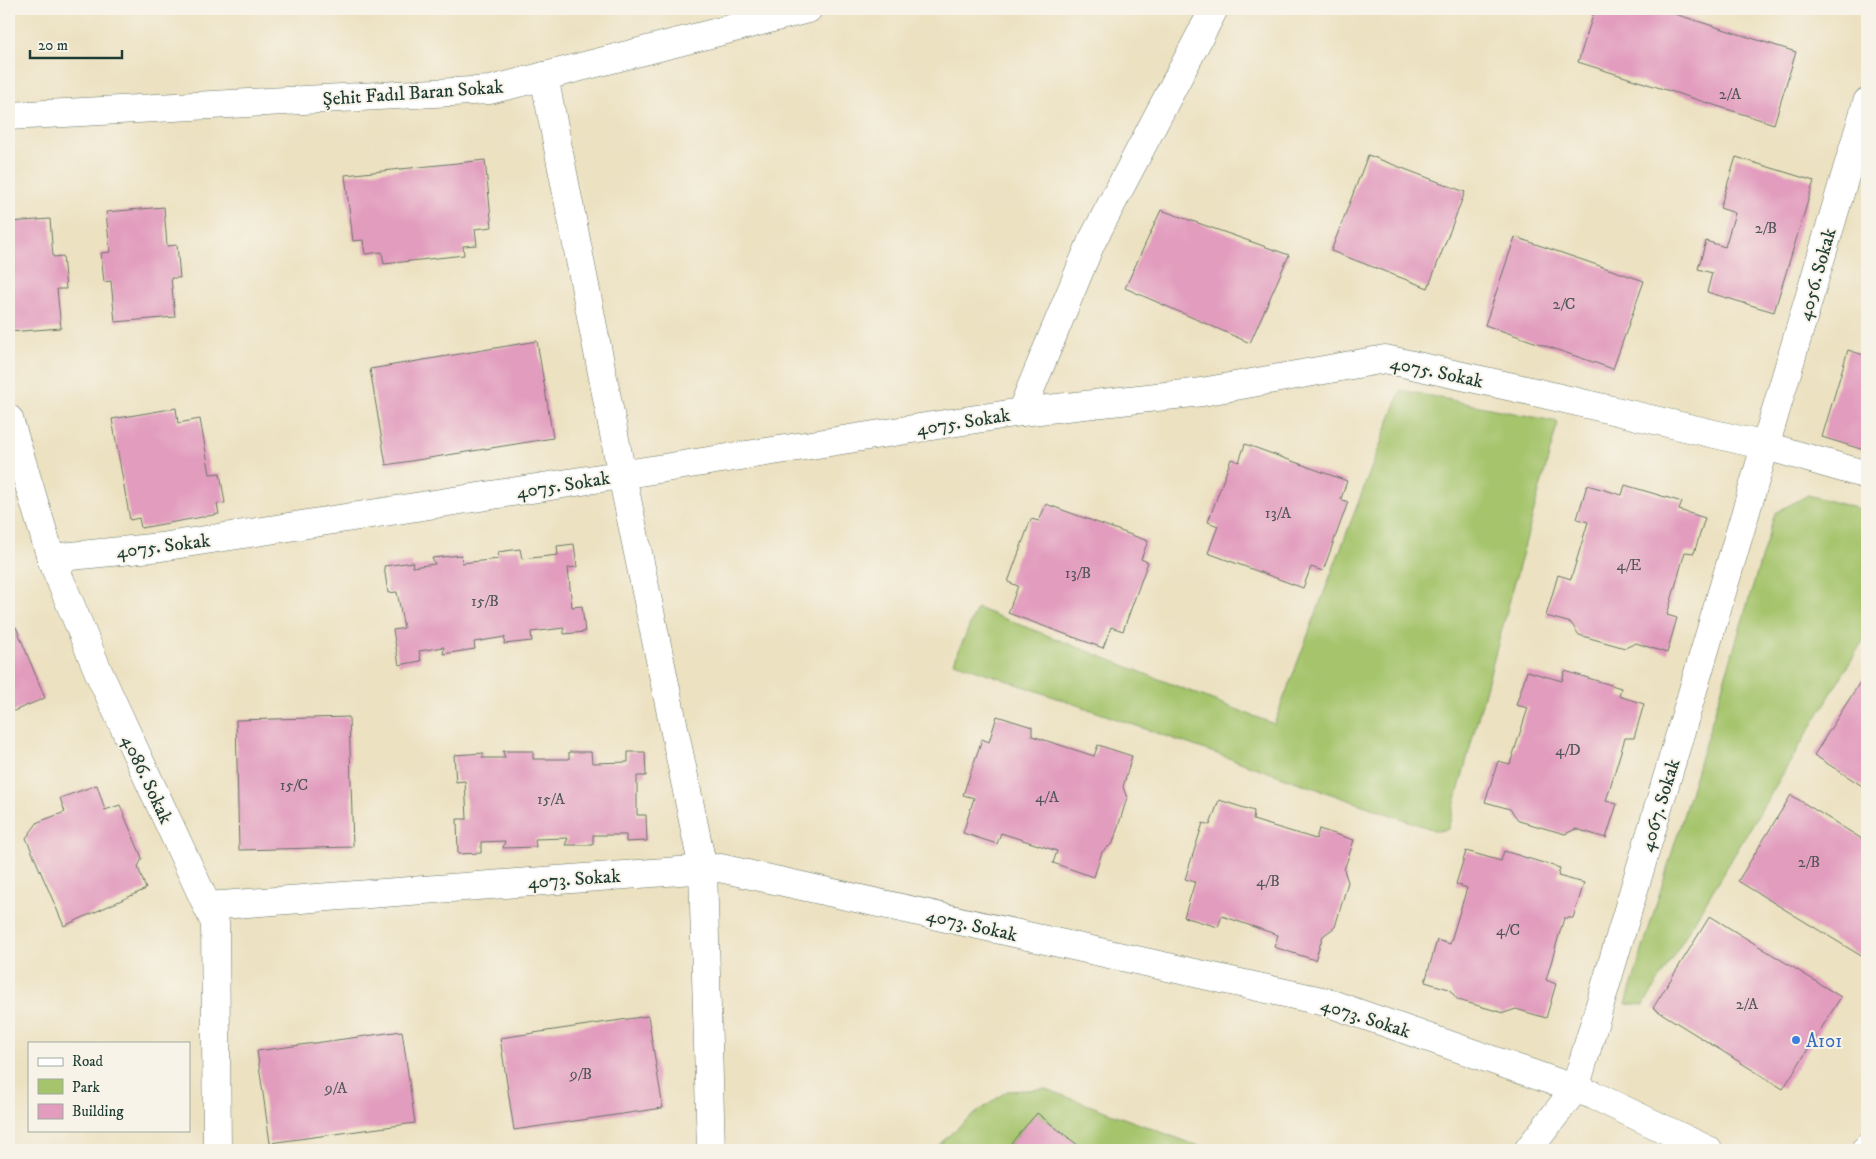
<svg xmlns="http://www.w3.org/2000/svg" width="1876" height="1159" font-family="'IM FELL DW Pica',serif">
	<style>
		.green { fill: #a5c46c; stroke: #628050 }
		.building { fill: #e29cbe }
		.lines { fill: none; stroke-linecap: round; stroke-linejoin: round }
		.minor-casing { stroke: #677665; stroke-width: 29 }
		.minor { stroke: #fff; stroke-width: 28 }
		.shop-dot { fill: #3f7fe0; stroke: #f7f3e8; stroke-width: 2 }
		.labels { text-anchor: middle; stroke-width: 4; stroke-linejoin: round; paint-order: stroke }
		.number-label { font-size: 16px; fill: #505556 }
		.street-label { font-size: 19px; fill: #1f3d34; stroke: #f7f3e8 }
		.shop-label { font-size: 19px; fill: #366cbe; stroke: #f7f3e8; text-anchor: start }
	</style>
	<rect width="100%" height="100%" fill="#f7f3e8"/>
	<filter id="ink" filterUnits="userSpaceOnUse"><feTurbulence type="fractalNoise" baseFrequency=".02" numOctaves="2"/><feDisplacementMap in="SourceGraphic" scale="10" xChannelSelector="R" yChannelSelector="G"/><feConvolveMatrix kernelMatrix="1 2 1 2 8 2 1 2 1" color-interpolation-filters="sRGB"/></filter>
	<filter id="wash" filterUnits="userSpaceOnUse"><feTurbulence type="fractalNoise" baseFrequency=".0096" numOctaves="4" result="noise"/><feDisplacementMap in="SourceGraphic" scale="20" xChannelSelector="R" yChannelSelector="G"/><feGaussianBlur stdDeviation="1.12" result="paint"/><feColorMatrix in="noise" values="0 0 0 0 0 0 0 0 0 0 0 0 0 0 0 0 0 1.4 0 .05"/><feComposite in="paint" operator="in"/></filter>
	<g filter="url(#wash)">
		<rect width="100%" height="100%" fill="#ece1c1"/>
		<g class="green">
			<path d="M1401,390L1558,422L1448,829L1437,831L954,662L977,608L1274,724Z"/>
			<path d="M1808,495L1867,511V634L1644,1005L1626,1004L1775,513Z"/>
			<path d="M1046,1089L1209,1150H1084L1037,1113L1005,1150H933L964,1122L1007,1091Z"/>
		</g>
		<g id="blocks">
			<g class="building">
				<path d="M1595,9H1659L1796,52L1774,124L1578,62Z"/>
				<path d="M1368,155L1465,192L1428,288L1331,251Z"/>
				<path d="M1736,157L1814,181L1774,312L1707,292L1712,273L1698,269L1706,241L1725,247L1735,213L1720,208Z"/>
				<path d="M485,160L492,227L475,229L477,245L463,246L464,255L384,264L382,252L365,254L363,240L353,241L345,175Z"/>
				<path d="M164,207L167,246L177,245L180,278H171L175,317L115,322L111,281L104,282L101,253L110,252L106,212Z"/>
				<path d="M1161,210L1289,255L1250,343L1125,288Z"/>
				<path d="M50,219L53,257L63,256L66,289H57L61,328L9,332V222Z"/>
				<path d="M1515,237L1644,281L1613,369L1485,325Z"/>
				<path d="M537,341L553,438L386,465L370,369Z"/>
				<path d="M1848,350L1867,356V451L1822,437Z"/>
				<path d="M176,408L178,423L200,419L210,474L220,473L225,503L217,504L219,514L141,528L139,518L130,520L112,419Z"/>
				<path d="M1245,444L1347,481L1341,499L1348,502L1323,571L1311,567L1303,588L1208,553L1218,526L1208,522L1231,459L1239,462Z"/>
				<path d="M1587,485L1622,495L1625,485L1682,502L1679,510L1705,518L1694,553L1685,552L1667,615L1677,618L1667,653L1636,643L1625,648L1579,635L1571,623L1546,616L1558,575L1571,579L1588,522L1577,519Z"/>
				<path d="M1046,504L1148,541L1141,559L1148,562L1123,631L1111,627L1103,648L1008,613L1018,586L1008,582L1031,519L1039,521Z"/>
				<path d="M574,544L577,567L568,568L572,607L582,606L585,632L564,634V628L531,632L532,641L504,644L505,637L474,642L475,649L443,654L444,647L419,651L421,661L399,665L393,630L404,628L397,592L388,593L384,566L413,562L412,567L435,564L432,558L461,555L462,563L499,559L498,552L520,549L522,559L558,555L557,546Z"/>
				<path d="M16,627L45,698L9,713V630Z"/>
				<path d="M1527,671L1562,681L1565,671L1621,688L1619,696L1644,704L1634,738H1625L1606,801L1617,804L1606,838L1576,829L1565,834L1519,821L1510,809L1485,802L1498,761L1510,764L1528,708L1516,705Z"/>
				<path d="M1867,671V789L1814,755Z"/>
				<path d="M997,716L1032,727V736L1094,756L1098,745L1132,756L1123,787L1127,798L1113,843L1102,852L1094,877L1053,863L1057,851L1001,833L997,844L963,833L974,798L963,795L982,739L989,742Z"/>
				<path d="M349,717L353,847L239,850L236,720Z"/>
				<path d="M503,751H533V759H569V752H591L592,763L628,762V752H645L646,776H637V815H646L647,841L626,842V835H593V845H565L568,838L535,839L536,847L503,848L505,841L481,842V853L458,854L457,819H467L465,781L456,782L454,755L484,753L482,758H505Z"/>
				<path d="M97,785L105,810L120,805L142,858L138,867L146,889L64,926L26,838L38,822L65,812L60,798Z"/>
				<path d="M1791,795L1867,842V950L1863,957L1738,881Z"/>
				<path d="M1219,800L1254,811L1253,820L1316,839L1319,829L1354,840L1344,870L1348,882L1335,927L1323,936L1315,960L1274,947L1278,935L1222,916L1218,927L1184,917L1195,882L1185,879L1203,823L1210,825Z"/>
				<path d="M1466,851L1501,861L1504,851L1560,868L1558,876L1584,883L1573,918H1564L1546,980L1556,984L1546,1018L1516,1009L1504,1013L1458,1000L1449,989L1425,982L1437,940L1450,944L1467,888L1456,884Z"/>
				<path d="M1710,916L1841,997L1783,1089L1653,1008Z"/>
				<path d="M648,1016L663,1108L514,1130L500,1038Z"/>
				<path d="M402,1031L415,1123L270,1143L257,1051Z"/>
				<path d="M1037,1113L1084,1150H1005Z"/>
			</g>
		</g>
	</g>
	<g filter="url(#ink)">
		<use href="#blocks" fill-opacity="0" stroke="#677665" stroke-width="1"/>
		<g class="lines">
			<defs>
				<g id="minor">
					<path d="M544,76L622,475L703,869L711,1150"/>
					<path d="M9,116L490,90L808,9"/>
					<path d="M1021,412L1091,243L1214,9"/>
					<path d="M9,419L51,558L99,673L215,923L217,1150"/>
					<path d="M51,558L161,547L1021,412L1202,392L1385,359L1517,388L1766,446L1867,475"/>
					<path d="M207,906L720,868L1326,1002L1593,1095L1708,1150"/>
					<path d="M1528,1150L1575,1089L1867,102"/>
					<path d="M1865,1150L1867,1148"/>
				</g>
			</defs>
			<use href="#minor" class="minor-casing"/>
			<use href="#minor" class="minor"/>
		</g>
	</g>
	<circle class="shop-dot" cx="1796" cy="1040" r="5"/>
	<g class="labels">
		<g class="number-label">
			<text x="1730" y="99">2/A</text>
			<text x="1766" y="233">2/B</text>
			<text x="1564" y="309">2/C</text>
			<text x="1278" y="518">13/A</text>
			<text x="1629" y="570">4/E</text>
			<text x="1078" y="578">13/B</text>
			<text x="485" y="606">15/B</text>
			<text x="1568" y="755">4/D</text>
			<text x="294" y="790">15/C</text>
			<text x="1047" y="802">4/A</text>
			<text x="551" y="804">15/A</text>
			<text x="1809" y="867">2/B</text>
			<text x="1268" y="886">4/B</text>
			<text x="1508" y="935">4/C</text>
			<text x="1747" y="1009">2/A</text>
			<text x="581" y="1079">9/B</text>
			<text x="336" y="1093">9/A</text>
		</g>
		<g class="street-label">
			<text transform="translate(413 92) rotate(-4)" y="7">Şehit Fadıl Baran Sokak</text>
			<text transform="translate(1816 274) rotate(-74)" y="7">4056. Sokak</text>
			<text transform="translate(1437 371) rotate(12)" y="7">4075. Sokak</text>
			<text transform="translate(963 421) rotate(-9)" y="7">4075. Sokak</text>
			<text transform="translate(563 484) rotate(-9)" y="7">4075. Sokak</text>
			<text transform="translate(163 545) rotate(-7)" y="7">4075. Sokak</text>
			<text transform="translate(148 779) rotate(65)" y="7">4086. Sokak</text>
			<text transform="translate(1659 805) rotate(-73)" y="7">4067. Sokak</text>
			<text transform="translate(574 878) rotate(-4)" y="7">4073. Sokak</text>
			<text transform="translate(972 924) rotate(13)" y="7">4073. Sokak</text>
			<text transform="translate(1366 1017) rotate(18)" y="7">4073. Sokak</text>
		</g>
		<g class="shop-label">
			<text x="1806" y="1047">A101</text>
		</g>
	</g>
	<rect width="1876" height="1159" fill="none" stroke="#f7f3e8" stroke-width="30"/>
	<rect x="28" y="1042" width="162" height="90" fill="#f7f3e8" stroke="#a1aaa0"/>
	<rect x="38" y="1058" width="25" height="8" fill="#ffffff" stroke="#a1aaa0"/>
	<text x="72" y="1066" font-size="15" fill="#1f3d34">Road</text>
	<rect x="38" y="1079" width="25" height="15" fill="#a5c46c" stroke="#a1aaa0"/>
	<text x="72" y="1092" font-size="15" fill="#1f3d34">Park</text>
	<rect x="38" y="1104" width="25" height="15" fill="#e29cbe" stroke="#a1aaa0"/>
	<text x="72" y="1116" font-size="15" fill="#1f3d34">Building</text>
	<path d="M30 50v8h92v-8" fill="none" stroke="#1f3d34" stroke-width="2.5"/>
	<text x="38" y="50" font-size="15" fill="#1f3d34" stroke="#f7f3e8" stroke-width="4" paint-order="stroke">20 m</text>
</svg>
